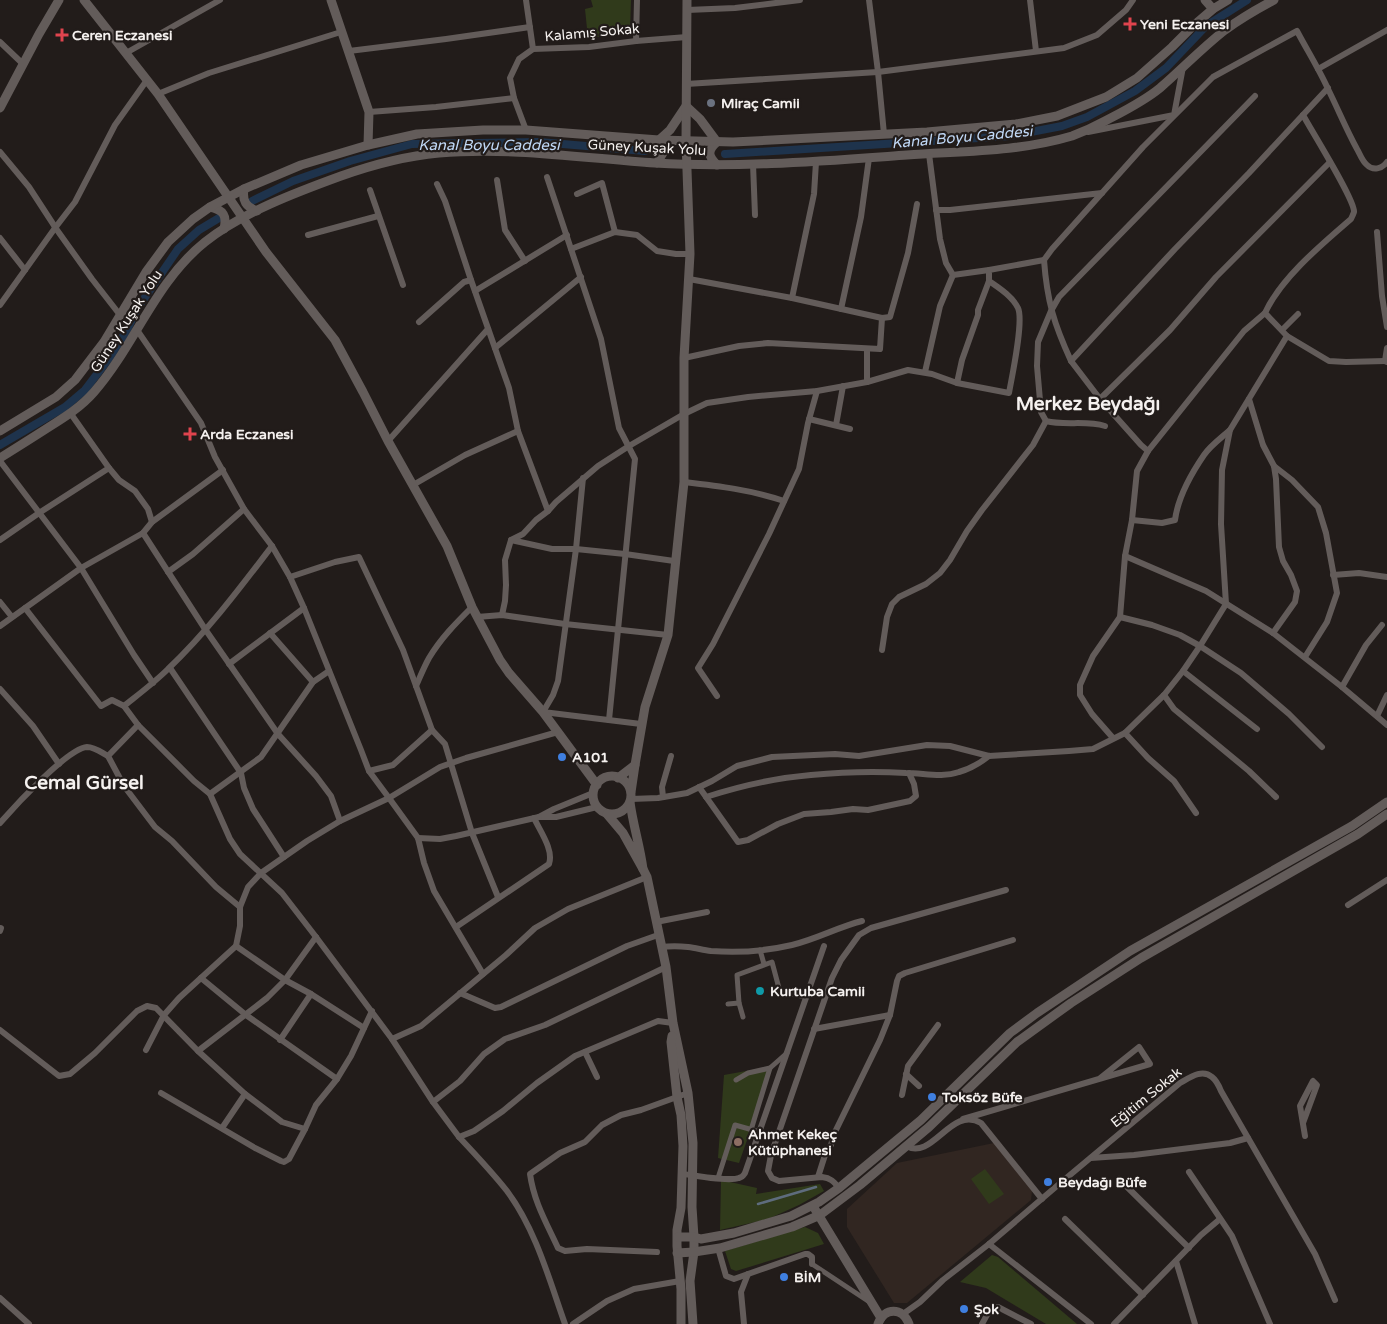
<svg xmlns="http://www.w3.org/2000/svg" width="1387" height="1324" font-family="'Varela Round',sans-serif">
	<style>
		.built { fill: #312621 }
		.green { fill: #303a1b }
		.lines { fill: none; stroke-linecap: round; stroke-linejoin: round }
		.stream { stroke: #5e6c7d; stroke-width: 2.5 }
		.canal { stroke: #1e334c; stroke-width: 8 }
		.pedestrian { stroke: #635c5a; stroke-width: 5 }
		.minor { stroke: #635c5a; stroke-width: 6 }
		.tertiary { stroke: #635c5a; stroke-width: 9 }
		.secondary { stroke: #635c5a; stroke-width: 9 }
		.health-dot { fill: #e0444e; stroke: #221c1a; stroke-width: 2 }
		.worship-dot { fill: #6b7280; stroke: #221c1a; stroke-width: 2 }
		.shop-dot { fill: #3f7fe0; stroke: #221c1a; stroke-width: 2 }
		.culture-dot { fill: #0f9aa8; stroke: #221c1a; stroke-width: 2 }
		.education-dot { fill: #8d6e63; stroke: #221c1a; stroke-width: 2 }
		.labels { text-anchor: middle; stroke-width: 4.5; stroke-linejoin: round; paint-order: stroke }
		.poi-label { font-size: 14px; font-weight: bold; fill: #f5f1ef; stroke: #221c1a; text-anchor: start }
		.street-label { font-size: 14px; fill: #f5f1ef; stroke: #221c1a }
		.water-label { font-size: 15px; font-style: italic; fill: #c0d8f6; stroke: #221c1a }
		.district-label { font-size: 19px; font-weight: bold; fill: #f5f1ef; stroke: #221c1a }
	</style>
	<rect width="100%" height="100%" fill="#221c1a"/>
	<path class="built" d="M994,1143L1032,1191L1031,1200L907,1303H894L847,1227V1209L897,1163Z"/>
	<g class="green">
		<path d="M591,0H631L630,32L626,34L588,38L585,9L593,7Z"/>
		<path d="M773,1066L739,1163L718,1158L724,1075Z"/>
		<path d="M985,1169L1004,1194L989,1204L971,1179Z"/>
		<path d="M721,1180L757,1188L756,1194L820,1184L824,1191L799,1205L768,1219L720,1230Z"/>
		<path d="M805,1227L818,1233L824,1244L736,1271L731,1269L725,1251Z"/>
		<path d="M992,1255L998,1257L1077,1324H1046L986,1288L960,1282Z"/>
	</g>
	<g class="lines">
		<path class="stream" d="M758,1204L816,1187"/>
		<g class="canal">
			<path d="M725,154L1010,136L1062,126L1087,117L1135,91L1166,68L1206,26L1247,0"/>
			<path d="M252,201L293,181L350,161L412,144L539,142L645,151"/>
			<path d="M0,445L65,407L85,390L110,357L127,330L137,309L178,249L199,230L219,218"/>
		</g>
		<g class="pedestrian">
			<path d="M760,950L764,964"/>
			<path d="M739,1003L743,1017"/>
			<path d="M728,1004L739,1003L737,975L772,962L780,992L807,997"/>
			<path d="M736,1080L748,1073L770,1068L787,1053"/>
			<path d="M751,1130L770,1068"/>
			<path d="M718,1178L735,1125L760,1132"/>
			<path d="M812,1264L868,1301"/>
		</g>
		<g class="minor">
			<path d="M526,0L533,49"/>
			<path d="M869,0L878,72L884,134"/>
			<path d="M1030,0L1036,51"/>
			<path d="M687,10L735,8L800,0"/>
			<path d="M636,41L637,0"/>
			<path d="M0,42L23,64"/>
			<path d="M349,51L446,39L530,27"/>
			<path d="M126,53L220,0"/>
			<path d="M1318,69L1387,30"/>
			<path d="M686,84L878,72L1064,48L1097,35L1126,10L1133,0"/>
			<path d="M158,94L209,73L341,32"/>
			<path d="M369,112L436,107L514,98"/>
			<path d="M526,130L514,98L510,78L519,59L533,49L589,47L636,41L687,37"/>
			<path d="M1088,132L1174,115L1183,67"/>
			<path d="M0,152L29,187L57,230L92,279L120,315"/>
			<path d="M929,154L940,239L946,263L953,275L989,270"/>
			<path d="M753,164L755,215"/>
			<path d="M547,177L601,339L619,428L635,459L609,720"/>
			<path d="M497,180L505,230L525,261"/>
			<path d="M437,184L445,201L471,280L509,388L518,431L548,511"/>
			<path d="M370,190L403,285"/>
			<path d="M577,194L602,183L615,232"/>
			<path d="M936,210H950L1102,193"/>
			<path d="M1377,232L1382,296L1387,327"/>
			<path d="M308,235L378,216"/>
			<path d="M0,238L25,270"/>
			<path d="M571,249L615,232L637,235L657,251L676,254H690"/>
			<path d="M689,279L792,298L882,318L890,317L908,253L917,204"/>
			<path d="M475,291L567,235"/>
			<path d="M792,298L814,194L816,162"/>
			<path d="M0,305L55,228L75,202L115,125L147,80"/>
			<path d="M841,309L861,217L869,158"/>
			<path d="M419,322L464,282L471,280"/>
			<path d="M137,330L201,423L215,457L244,509L272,546L290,577L304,608L361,750L369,771L389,798L418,838L424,863L434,891L483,974"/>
			<path d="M1282,330L1298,314"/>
			<path d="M1287,336L1329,361L1346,362L1385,361"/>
			<path d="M495,348L581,277"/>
			<path d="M1387,348L1385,361L1387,362"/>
			<path d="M867,349V382"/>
			<path d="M684,358L739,346L768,343L880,349L882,318"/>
			<path d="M1071,361C1054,324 1047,301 1044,260L1052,249L1143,147L1213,77L1297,31C1307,50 1319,69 1328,89C1338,109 1346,129 1357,149C1360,154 1362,161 1367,165C1373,171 1382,169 1387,162"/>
			<path d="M925,372L940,306L953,275"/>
			<path d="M957,383L962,360L978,315V310L989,281V270L1044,260"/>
			<path d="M1100,399L1170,330L1216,277L1330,162"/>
			<path d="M1249,399L1263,445L1274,466L1292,480L1318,507L1326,533L1337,593L1327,622L1305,657"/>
			<path d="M71,414L109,468L119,480L135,491L148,509L152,522"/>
			<path d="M809,419L850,429"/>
			<path d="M836,425L843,386"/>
			<path d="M1105,426C1086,420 1065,426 1046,421L1041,412L1037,366L1038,342L1051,311L1059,297L1255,96"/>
			<path d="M388,441L488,329"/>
			<path d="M1148,451L1244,331L1265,313"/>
			<path d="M0,461L81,568L134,655L153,683"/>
			<path d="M583,478L576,549L558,681L553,695L543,712L641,724"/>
			<path d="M684,482C718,486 752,490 784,501"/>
			<path d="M413,485L465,455L518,431"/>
			<path d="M1132,520L1162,523L1175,520C1178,497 1191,474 1204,455C1210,446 1221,438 1230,430"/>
			<path d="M143,533L205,629L278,734L316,776L331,796L340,821"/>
			<path d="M0,540L39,513L109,468"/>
			<path d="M511,540L552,549H576L625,554L674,561"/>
			<path d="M1125,556L1206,591L1273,633L1342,687L1387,725"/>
			<path d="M168,572L193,554L244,509"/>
			<path d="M1333,575L1359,573L1387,577"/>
			<path d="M290,577L335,562L359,557L403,650L432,730L445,744L472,833L498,897"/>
			<path d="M0,602L12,617"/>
			<path d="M25,608L101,706L112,700L124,706L138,725L194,781L210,794L230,839L240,854L282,893L316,937L392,1039L433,1102L459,1137L474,1131L503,1111L537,1083L575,1056L658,1021L673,1023"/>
			<path d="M502,615L505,601L506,585L505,560L511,540L523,534L536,520L548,511L556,502L598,466L629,446L684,414L707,403L748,397L817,391L867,382L908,370L932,374L957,383L1009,393C1012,376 1024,321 1018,308C1012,296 999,288 989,281"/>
			<path d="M477,617L502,615L565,624L668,635"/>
			<path d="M1120,617L1152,625L1180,635L1200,646L1241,673L1289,714L1322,747"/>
			<path d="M0,626L81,568L143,533L152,522L223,470"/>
			<path d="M270,633L313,682"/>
			<path d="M1273,633L1295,602L1297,591L1291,575L1283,561L1279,547L1276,479L1274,466"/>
			<path d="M882,650L887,617L892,604L899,597L926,584L940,573L950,560L967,531L982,510L1033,445L1046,421"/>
			<path d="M229,664L304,608"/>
			<path d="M170,668L241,773L244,788L253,809L284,857"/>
			<path d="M1183,671L1257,729"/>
			<path d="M416,686C420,677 424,667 429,658C441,638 456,623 472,607"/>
			<path d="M1342,687L1366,645L1382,625"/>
			<path d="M0,689L33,726L59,764"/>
			<path d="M1164,695L1174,709L1249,771L1276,797"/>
			<path d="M717,696L698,668L713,644L769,534L799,469L808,423L817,391"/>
			<path d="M124,706C139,694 155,682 168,669C207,632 240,588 272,546"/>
			<path d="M1377,716L1387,695"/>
			<path d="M138,725L108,756L124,786L155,827L172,841L216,887L240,907"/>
			<path d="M1125,733L1148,758L1174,781L1196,813"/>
			<path d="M1113,738L1092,714L1080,695V685L1093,656L1120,617L1125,556L1132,520L1137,471L1148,451L1141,445L1100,399L1071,361L1175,249L1249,173L1328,88"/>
			<path d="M369,771L393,765L432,730"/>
			<path d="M699,787L738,842L748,840L778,824L804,814L831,812L853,809L868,810L910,801L916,796L914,784L909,773"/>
			<path d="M593,793L554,809L539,817H556L597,807"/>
			<path d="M210,794L261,757L313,682L329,671"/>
			<path d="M663,797L662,787L671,756"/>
			<path d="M706,797C740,786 775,778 811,775C842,772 875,771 906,773C924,773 942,778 959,772C970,769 980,763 989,756"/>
			<path d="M631,799L658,798L687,793L712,781L737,766L772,757L835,754L859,756L927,745L950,746L989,756L1069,751L1093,749L1125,733L1164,695L1183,671L1200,646L1226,604L1221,524L1222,470L1230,430L1287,336L1265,313C1281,278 1322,244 1351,219C1352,217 1353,215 1354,212C1355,200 1311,130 1303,115"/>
			<path d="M0,823C14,807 68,748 87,747C95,747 102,753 108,756"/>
			<path d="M418,838L440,839L456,836L539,817"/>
			<path d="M1348,905L1387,880"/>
			<path d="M656,922L707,912"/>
			<path d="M456,927L549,864C554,850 540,831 534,818"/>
			<path d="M0,931L1,928"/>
			<path d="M236,946L285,980L311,994L364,1028"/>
			<path d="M661,947C670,946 679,946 688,947C696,948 703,950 711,951C737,953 766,951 792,945C817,939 838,927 862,921"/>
			<path d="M201,978L246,1015L337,1079"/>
			<path d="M460,993L495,1008L501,1007L627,946L658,935"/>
			<path d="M814,1029L890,1015"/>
			<path d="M0,1030L59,1076L70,1074L95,1053L137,1011L147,1006L156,1008L198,1051L245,1094L282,1122L305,1129L316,1105L337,1079L351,1056L372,1011"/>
			<path d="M392,1039L421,1026L506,955L535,928L568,909L647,877"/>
			<path d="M280,1040L311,994"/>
			<path d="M146,1050L164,1015L179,998L236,946L240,926V907L248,887L261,873L307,841L340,821L389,798L440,767L466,758L558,732"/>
			<path d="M198,1051L267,998L285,980L316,937"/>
			<path d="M585,1052L597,1077"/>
			<path d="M906,1074L919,1086"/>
			<path d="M161,1093L255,1148L281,1161L284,1162L289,1159L305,1129"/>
			<path d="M902,1095L908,1066L938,1025"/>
			<path d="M433,1102L460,1081L484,1054L505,1039L545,1025L666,967"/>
			<path d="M963,1119L1150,1064L1139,1047L1099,1079"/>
			<path d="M1303,1123L1317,1085L1313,1081L1300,1106L1305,1136"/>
			<path d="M222,1128L245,1094"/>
			<path d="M459,1137C475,1154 492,1172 507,1191C536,1230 549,1279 565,1324"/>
			<path d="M906,1146C933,1161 951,1105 981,1123L1042,1199"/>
			<path d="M1091,1158L1134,1155L1230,1143L1248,1138"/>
			<path d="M1189,1172L1232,1236L1270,1324"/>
			<path d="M682,1174C695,1175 728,1182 739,1178C743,1177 743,1176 745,1173L824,946"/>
			<path d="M818,1177L825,1155L831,1145L834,1134L880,1040L890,1015L897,981L899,976L905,973L1013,940"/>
			<path d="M1119,1179L1189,1248"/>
			<path d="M839,1188C834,1182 831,1178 822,1177L779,1181L772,1178L768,1171L771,1155L832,978L841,960L859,935L871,928L1006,890"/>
			<path d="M1065,1219L1143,1295"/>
			<path d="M989,1244L1091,1324"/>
			<path d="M718,1248L726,1276L734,1279L805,1254H808L812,1257V1264"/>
			<path d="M657,1252L587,1249L565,1251L558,1248C546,1222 534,1202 530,1174L560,1153L585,1142L602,1125L621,1115L641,1110L688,1093"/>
			<path d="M1176,1261L1195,1324"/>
			<path d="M0,1298L29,1324"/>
			<path d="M903,1314L920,1302L943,1280L989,1244L1058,1185L1180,1083C1189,1078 1202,1068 1212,1077C1216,1080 1219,1086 1221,1091L1315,1254L1335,1300"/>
			<path d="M573,1324L607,1301L634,1289L680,1281"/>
			<path d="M744,1324L741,1292L748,1274"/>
			<path d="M982,1324C986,1317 989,1308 998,1307L1031,1324"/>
			<path d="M1114,1324L1201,1235L1220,1219"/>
		</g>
		<g class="tertiary">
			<path d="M331,0L369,112L368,145"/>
			<path d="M1205,0L1213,9"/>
			<path d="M813,1206L881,1318"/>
			<path d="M878,1324C884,1307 903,1307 909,1324"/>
		</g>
		<g class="secondary">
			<path d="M84,0L158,94L266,252L335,340L363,392L388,441L447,546L472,607L500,660L509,673L543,712L597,785"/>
			<path d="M0,108L39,34L59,0"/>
			<path d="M657,163L663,153L664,147L659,140L670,130L686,106L700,119L717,142C707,151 708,156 717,165"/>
			<path d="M244,189C242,201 246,207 257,211"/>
			<path d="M210,207C224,210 227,216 224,229"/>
			<path d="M0,431L56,397L75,380L104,342L146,272L168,242L193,219L210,207L244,189L301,165L368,145L417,134L483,130H526L659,140L733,142L927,132L1016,124L1057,116L1106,97L1137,78L1172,47L1192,27L1213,9L1228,0"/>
			<path d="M0,458C16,448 32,438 49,427C65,417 81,407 94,392C135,345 155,282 205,242C241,213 297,192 341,176C372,165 406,156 439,153C511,147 583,158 655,163C739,168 823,161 907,155C963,151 1018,152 1072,136C1083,132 1094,127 1105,121C1124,111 1143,102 1160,88C1182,69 1202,48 1225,30C1240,19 1257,9 1274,0"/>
			<path d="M635,765L645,707L668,635L684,482V358L690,254L686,142L687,0"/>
			<circle cx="612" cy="795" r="19"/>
			<path d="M618,778L635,765L631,792"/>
			<path d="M607,814L623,833L643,869C640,846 633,825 630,802"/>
			<path d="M643,869L647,877L666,967L673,1023L688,1093L693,1143L692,1207L694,1237V1252L690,1281L693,1324"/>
			<path d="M672,1036L671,1042L677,1097L681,1115L683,1146L681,1208L677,1230V1246L681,1289V1324"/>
			<path d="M678,1237H694L701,1239L734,1233L791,1216L819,1202L839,1188L921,1120L1010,1033L1037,1013L1130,951L1352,826L1387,802"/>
			<path d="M677,1253L694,1252L720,1248L792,1227L820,1215L860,1185L929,1127L1017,1042L1071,1003L1141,958L1358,834L1387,814"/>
		</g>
	</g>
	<g class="health-dot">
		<path d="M1127.5 16.5h5v5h5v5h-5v5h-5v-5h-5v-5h5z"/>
		<path d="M59.5 27.5h5v5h5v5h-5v5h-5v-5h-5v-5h5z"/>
		<path d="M187.5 426.5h5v5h5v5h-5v5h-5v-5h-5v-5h5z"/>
	</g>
	<circle class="worship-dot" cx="711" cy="103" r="5"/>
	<g class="shop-dot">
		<circle cx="562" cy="757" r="5"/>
		<circle cx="932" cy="1097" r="5"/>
		<circle cx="1048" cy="1182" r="5"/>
		<circle cx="784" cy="1277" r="5"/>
		<circle cx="964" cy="1309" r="5"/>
	</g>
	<circle class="culture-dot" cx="760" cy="991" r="5"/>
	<circle class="education-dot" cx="738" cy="1142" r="5"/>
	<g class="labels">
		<g class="poi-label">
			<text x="1140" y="29">Yeni Eczanesi</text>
			<text x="72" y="40">Ceren Eczanesi</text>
			<text x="721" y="108">Miraç Camii</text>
			<text x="200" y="439">Arda Eczanesi</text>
			<text x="572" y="762">A101</text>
			<text x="770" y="996">Kurtuba Camii</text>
			<text x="942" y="1102">Toksöz Büfe</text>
			<text x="748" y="1139">Ahmet Kekeç<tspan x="748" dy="16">Kütüphanesi</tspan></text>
			<text x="1058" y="1187">Beydağı Büfe</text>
			<text x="794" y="1282">BİM</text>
			<text x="974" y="1314">Şok</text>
		</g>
		<g class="street-label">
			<text transform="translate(592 32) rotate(-5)" y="5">Kalamış Sokak</text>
			<text transform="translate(647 147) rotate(3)" y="5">Güney Kuşak Yolu</text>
			<text transform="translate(126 321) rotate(-57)" y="5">Güney Kuşak Yolu</text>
			<text transform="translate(1146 1097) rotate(-39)" y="5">Eğitim Sokak</text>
		</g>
		<g class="water-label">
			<text transform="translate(962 137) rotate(-5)" y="5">Kanal Boyu Caddesi</text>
			<text x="489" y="150">Kanal Boyu Caddesi</text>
		</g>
		<g class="district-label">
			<text x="1088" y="410">Merkez Beydağı</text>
			<text x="84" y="789">Cemal Gürsel</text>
		</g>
	</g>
</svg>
